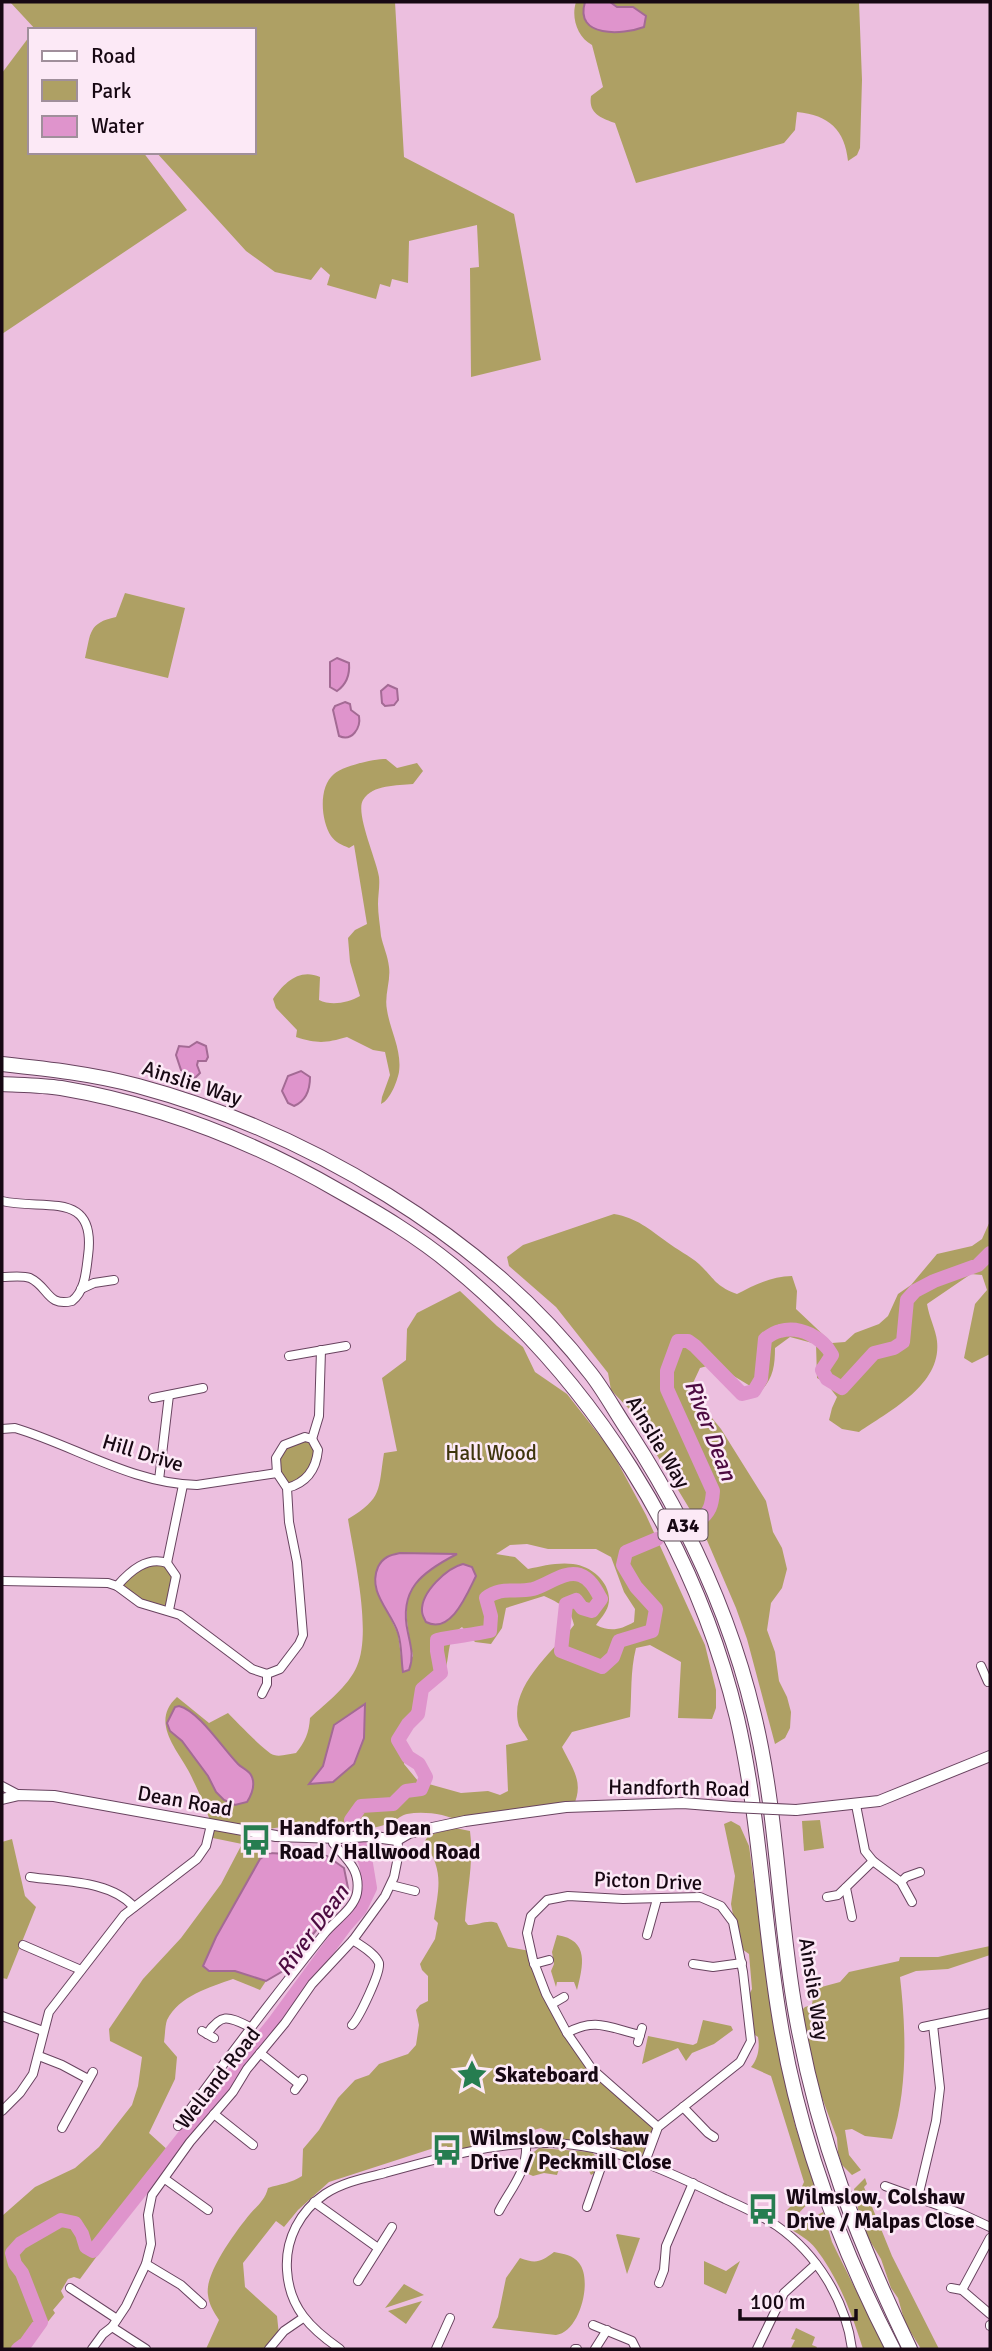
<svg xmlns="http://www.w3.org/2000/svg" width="992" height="2351" font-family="Signika,sans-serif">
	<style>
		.green { fill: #aea064; fill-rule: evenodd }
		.water { fill: #df94cc; stroke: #a36a94; stroke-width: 2 }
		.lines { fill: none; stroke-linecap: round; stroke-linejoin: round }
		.river { stroke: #df94cc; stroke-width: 14 }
		.street-casing { stroke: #68435f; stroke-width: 10 }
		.secondary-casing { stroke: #68435f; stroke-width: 12 }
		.highway-casing { stroke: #68435f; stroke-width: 16 }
		.street { stroke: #fff; stroke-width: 8 }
		.secondary { stroke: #fff; stroke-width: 10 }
		.highway { stroke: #fff; stroke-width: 14 }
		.secondary-bridge-casing { stroke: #68435f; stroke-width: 12; stroke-linecap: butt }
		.secondary-bridge { stroke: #fff; stroke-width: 10 }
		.labels { text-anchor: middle; stroke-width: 5; stroke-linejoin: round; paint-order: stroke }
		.shield { fill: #fce9f6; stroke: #5c4c57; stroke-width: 2 }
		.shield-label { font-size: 19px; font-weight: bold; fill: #170813 }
		.street-label { font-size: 21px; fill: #170813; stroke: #fce9f6 }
		.park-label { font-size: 21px; fill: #3e350d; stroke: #fce9f6 }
		.poi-label { font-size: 21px; font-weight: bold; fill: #170813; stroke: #fce9f6; text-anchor: start }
		.water-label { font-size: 23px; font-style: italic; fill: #4d0b41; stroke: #fce9f6 }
	</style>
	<rect width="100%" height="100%" fill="#ecbfdf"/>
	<g class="green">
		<path d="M10,2H395L404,157L514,214L541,360L471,377L470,268L479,267L477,225L409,241L408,283L392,279L390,287L380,284L376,299L327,285L330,275L321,267L311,280L275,272L246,251L156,152H254V30H36Z"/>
		<path d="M576,2H859L862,80L860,148L857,155L848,161C845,130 829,115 797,112L795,130L784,143L636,183L615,123C602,118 588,114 591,96L603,87L592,45C577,37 571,17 576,2Z"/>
		<path d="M29,37L30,152H143L187,210L2,334V73Z"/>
		<path d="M125,593L185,608L168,678L85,658C91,633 88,623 116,617Z"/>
		<path d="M386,759L397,768L417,763L423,771L413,784C397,786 373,784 363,800C355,813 377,861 379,877C380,886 378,895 378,904C378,914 380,925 381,936C383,946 388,956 389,967C391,981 384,995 387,1010C390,1030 402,1050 399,1072C397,1082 390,1100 381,1104L382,1097L390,1075L385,1052L373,1050L347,1037C326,1043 318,1044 296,1037L297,1030L276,1008L273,999C284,983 299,968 320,977L319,1000C331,1006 348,1003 360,996L350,962L348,938L355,930L367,924L354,845L349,848C342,845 335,842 331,836C321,821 318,787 334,774C343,766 373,759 386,759Z"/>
		<path d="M614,1214C637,1218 649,1229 667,1242C677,1250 689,1255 699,1264C715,1279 715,1286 737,1294C754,1285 772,1276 792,1276L797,1291L796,1309L832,1343L845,1342L855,1333L879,1324L888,1316L898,1294L911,1285L937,1254L972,1246L982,1239L990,1221V1354L972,1363L964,1358L975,1304L987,1290L982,1275L971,1274L927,1304C929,1317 936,1330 937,1341C942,1385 889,1411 859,1432L842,1429L829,1420L832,1408L837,1397L826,1383L817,1378L816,1344L790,1337L775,1348C775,1366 773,1379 760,1392L714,1364L700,1368L693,1383L703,1407L721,1429L766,1501L773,1532L782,1548L787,1569L782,1588L771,1603L767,1630L775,1652L779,1681L787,1697L791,1712L790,1728L785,1738L775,1744L747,1639L736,1608L703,1531L629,1409L611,1390L608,1373L556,1307L509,1266L507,1257L523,1245Z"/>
		<path d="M460,1291L497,1326L523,1347L535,1372L567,1394L611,1450L646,1515L705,1645L716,1690V1708L712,1719L678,1718L681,1662L650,1645L636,1648C630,1672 632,1693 630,1717L572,1732L562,1747C572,1768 585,1782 573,1807L461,1822C446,1814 424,1811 407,1814C402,1815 397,1819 393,1822C385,1825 375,1828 366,1829C333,1834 301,1822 269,1829V1853L260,1859L216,1937L210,1971H235L266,1981L260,1990L233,1979C210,1987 179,1996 167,2020C165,2026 165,2036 164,2042L177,2057L175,2079L149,2133L170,2152L165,2164L80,2279L74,2277L68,2279L61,2291L64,2297L53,2310L55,2313L26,2349H2V2216L35,2187L75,2168L99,2147L132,2105L138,2086L142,2057L110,2041L109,2029L143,1979L181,1938L221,1884L242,1844L208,1837C209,1833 211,1830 211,1826C211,1818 193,1779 188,1770C175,1747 151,1721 177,1697L209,1723L228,1713C236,1721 266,1753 274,1755C280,1757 289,1754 296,1753C305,1742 309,1733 310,1718C326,1703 348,1687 357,1666C372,1632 354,1557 348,1519C383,1498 378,1490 384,1453L397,1451L382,1378L406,1360L407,1329L417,1313ZM527,1544L548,1549H596L611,1557L624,1592L635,1609L634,1622C620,1630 610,1632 596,1625C600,1619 606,1613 608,1606C614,1586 593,1566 573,1564C558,1562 542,1566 528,1569L515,1557L496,1554L510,1545ZM400,1553L455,1555C401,1584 401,1597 413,1656L403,1671L398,1634L386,1609ZM544,1596C559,1603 571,1608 574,1625C554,1651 507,1687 519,1726C521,1730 526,1736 528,1740L506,1745L508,1791L500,1795L488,1791L461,1793L418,1781L404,1764C407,1746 403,1726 412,1710C420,1697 434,1689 442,1677C452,1661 444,1638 462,1627L475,1642L491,1644L502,1628L506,1608Z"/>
		<path d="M305,1437L315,1443L312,1469L287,1488L277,1473L280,1448Z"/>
		<path d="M155,1560L173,1569L169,1610L150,1607L117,1586Z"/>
		<path d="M820,1820L824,1848L804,1851L802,1821Z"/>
		<path d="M731,1821L740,1826L749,1846L776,2040L795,2125L817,2194L796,2216L801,2224L823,2212L832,2242L885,2349H863C852,2314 839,2279 816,2249C809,2239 796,2233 786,2226L785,2212L795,2202L804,2182L771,2076L751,2067C758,2059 760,2048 758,2037L752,2033L747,1999L752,1989L749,1954L739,1947L731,1904L735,1876L724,1824Z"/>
		<path d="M455,1828L470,1831C474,1861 467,1891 465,1921L468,1925C479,1925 487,1919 497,1923L508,1947L530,1951L533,1960L582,2056L658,2127L645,2162L561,2144L558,2137L541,2128L518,2134L496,2146L450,2157L447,2146L437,2147L329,2182L298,2210L284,2227L276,2221L243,2263L245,2287L277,2316L279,2335L269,2349H206L219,2320C214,2312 209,2305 208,2295C204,2274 236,2231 250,2214C258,2205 265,2200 268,2188C280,2184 292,2183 302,2176L303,2149L319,2130L338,2098L355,2080L369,2075L379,2064L408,2054L416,2045L419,2025L416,2010L420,2005L428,2001V1976L422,1970L420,1964L435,1939L438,1923L434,1919C439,1887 444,1870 424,1842L429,1835Z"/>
		<path d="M12,1839L25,1896L36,1907L7,1979L2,1978V1842Z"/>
		<path d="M557,1935C590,1940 583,1966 577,1990L574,1982H557L556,1987L551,1971L554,1964L552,1952Z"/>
		<path d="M990,1946V1955L948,1969L916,1971L900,1977C906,2029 908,2088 892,2139L865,2136L852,2129L845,2130L849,2155L861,2170L852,2175L842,2165L838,2153L837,2138L821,2095L800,2012L805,2007L812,2005L814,1989L840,1982L849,1972L899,1961L900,1957H938Z"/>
		<path d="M703,2020L731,2026L733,2030L714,2044L692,2053L686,2061L678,2048L642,2064L648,2036L693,2045L697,2043Z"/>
		<path d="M539,2148L591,2152C600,2157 602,2170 591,2175L584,2161L568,2156L562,2160L557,2175L544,2173L533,2176L526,2173L530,2155Z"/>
		<path d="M865,2178L867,2184L864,2187L892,2256L939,2349H921L905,2323L898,2298L891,2288L881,2259L862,2228L854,2189Z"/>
		<path d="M617,2234L640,2238L627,2274L616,2235Z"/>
		<path d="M554,2252C564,2254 573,2255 579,2263C593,2280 580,2332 556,2335L492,2328L498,2317L506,2278L520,2258C536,2264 541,2262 554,2252Z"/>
		<path d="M704,2261L726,2271L740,2261L726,2294L704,2284Z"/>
		<path d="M404,2284L424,2295L385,2308Z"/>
		<path d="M422,2301L406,2324L388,2311Z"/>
		<path d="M796,2328L815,2337L812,2345L817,2347L816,2349L791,2348L795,2340L791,2339Z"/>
	</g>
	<g class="water">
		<path d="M585,2H610L617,7H633L646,16L644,27C623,35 574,38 585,2Z"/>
		<path d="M337,658L349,663C350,675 347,684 337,691L330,687V662Z"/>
		<path d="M388,685L397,689L398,700L394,705L385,706L382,703L381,691Z"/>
		<path d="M345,702L350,704L351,710L359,716C361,728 352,742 339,736L333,710L335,706Z"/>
		<path d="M197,1042L206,1046L208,1057L206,1061H198L197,1065L200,1073L195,1078L181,1070L176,1055L179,1046L189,1047Z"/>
		<path d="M301,1071L310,1077C310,1089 306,1101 294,1106L288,1103L282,1091L288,1076Z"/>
		<path d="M400,1553L457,1554C422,1572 398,1589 408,1633C411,1647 414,1657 409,1670L403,1672C401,1660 402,1645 398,1633C391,1611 367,1592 378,1567C383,1557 390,1555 400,1553Z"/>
		<path d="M463,1564L472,1567L476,1576C467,1594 451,1635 426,1622C424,1618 422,1615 422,1611C421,1592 447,1568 463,1564Z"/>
		<path d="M365,1704L364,1738L354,1764L333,1782L309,1784L323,1766L334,1725Z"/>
		<path d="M179,1706C199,1711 223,1749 238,1764C242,1768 248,1770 251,1775C256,1784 252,1794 247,1802L235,1805L224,1800L216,1792L208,1776L182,1741L170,1731L167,1723L175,1707Z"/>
		<path d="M269,1853L327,1856L344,1868L349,1893L322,1923L283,1971L266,1981L235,1971H209L203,1966L216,1937L260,1859Z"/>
	</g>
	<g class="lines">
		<g class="river">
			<path d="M698,1521C710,1513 712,1505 713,1491L667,1389V1371L678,1341H688L695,1346L742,1394L754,1391L761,1379L765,1339C769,1336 775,1332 780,1331C800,1325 823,1338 832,1355L822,1370L827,1379L842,1388L874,1353L894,1348L903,1342L907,1300L915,1291L934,1281L978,1265L990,1253"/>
			<path d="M18,2349L26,2343L41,2322L22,2273L15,2264L12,2253L21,2243L61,2220L75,2223L82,2234L86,2247L93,2251L276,2020L345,1926L360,1909L370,1888L366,1864L351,1820L361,1806L393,1804L406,1791L421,1789L426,1777L419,1764L408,1757L398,1740L408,1724L418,1714L422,1689L441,1673L437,1651V1640C455,1636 472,1635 490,1631L491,1616L486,1598C501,1586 515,1593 533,1589C548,1585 564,1570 580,1575C591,1579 596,1590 601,1599L592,1611L582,1608L576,1600L566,1604L561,1651L602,1667L613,1657L619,1641L652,1631L656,1609L636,1587L623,1565L626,1552L657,1539"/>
		</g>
		<defs>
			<g id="street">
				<path d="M2,1201C44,1211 97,1189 88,1256C86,1272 85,1291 72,1301C47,1307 49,1287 30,1278C22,1275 10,1277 2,1277"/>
				<path d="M81,1289L94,1283L114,1280"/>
				<path d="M289,1356L346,1346"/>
				<path d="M153,1398L203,1388"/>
				<path d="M2,1429L15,1428C75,1446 133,1484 197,1485L277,1473"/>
				<path d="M312,1439L319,1416L321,1350"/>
				<path d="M159,1480L169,1395"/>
				<path d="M167,1563L183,1485"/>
				<path d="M2,1581L108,1583L117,1586L140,1603L180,1615L252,1669L267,1674L280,1669L299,1644L303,1635L297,1562L289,1522L287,1488L277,1473L276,1458L284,1445L305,1437L312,1439L318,1450C316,1470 306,1483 287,1488"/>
				<path d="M117,1586C130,1571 147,1556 167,1563L176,1576L169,1610"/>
				<path d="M981,1666L988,1682"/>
				<path d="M262,1694L267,1684V1674"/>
				<path d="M2,1786L19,1795"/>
				<path d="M856,1805L865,1851L873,1861L901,1882L912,1902"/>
				<path d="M30,1877C63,1882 110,1880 134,1907"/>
				<path d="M901,1882L906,1877L920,1872"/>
				<path d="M391,1885L415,1891"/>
				<path d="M846,1888L852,1917"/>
				<path d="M827,1897L838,1895L873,1861"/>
				<path d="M647,1935L657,1899"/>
				<path d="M23,1945L81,1970"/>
				<path d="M534,1964L549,1960"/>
				<path d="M693,1964L713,1967L742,1963"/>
				<path d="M552,2004L564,1997"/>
				<path d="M2,2016L43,2031"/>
				<path d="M352,2025C359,2018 381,1972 379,1963C375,1953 361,1946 353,1940"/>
				<path d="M923,2027L990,2013"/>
				<path d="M202,2031L214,2038"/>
				<path d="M567,2033C595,2017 610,2028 640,2035"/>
				<path d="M207,2034C222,2012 229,2017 250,2027"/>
				<path d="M638,2042L642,2028"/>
				<path d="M260,2053L299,2084"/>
				<path d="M39,2056L62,2065L88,2079"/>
				<path d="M295,2090L303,2079"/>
				<path d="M683,2107L708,2133L714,2137"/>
				<path d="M2,2111L20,2093L33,2074L49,2012L124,1915L197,1859L206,1846L211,1825"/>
				<path d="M214,2114L253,2145"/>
				<path d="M178,2126C225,2061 274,1997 324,1934C333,1922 354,1909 357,1893C361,1869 346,1859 333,1843V1838"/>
				<path d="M62,2128L93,2072"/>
				<path d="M645,2162L658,2127L740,2062L751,2041L743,1972L733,1922L721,1906L700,1897L623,1899L568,1896L547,1900L531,1916L527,1933L533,1960L546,1994L567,2033L592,2069L658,2127"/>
				<path d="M165,2179L208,2210"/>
				<path d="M885,2186L962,2214L990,2227"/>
				<path d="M918,2197L936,2121L940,2088L933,2025"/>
				<path d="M314,2202L378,2248"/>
				<path d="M587,2207L607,2150"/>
				<path d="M499,2211C511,2188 528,2171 526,2143"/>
				<path d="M146,2264L181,2285L202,2304"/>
				<path d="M358,2281L392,2227"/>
				<path d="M659,2283L664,2270L666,2246L693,2183"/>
				<path d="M70,2288L117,2319"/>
				<path d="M951,2288L962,2290L990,2314"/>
				<path d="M962,2290L990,2238"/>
				<path d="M593,2325L632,2341L636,2349"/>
				<path d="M990,2326V2325"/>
				<path d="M112,2327L146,2349"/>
				<path d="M92,2349L103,2334L112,2327L126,2306L146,2264L151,2244L148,2215L152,2195L190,2142L233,2092L247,2069L285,2023L312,1984L353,1940L385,1896L394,1877L399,1852L397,1840"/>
				<path d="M269,2349L284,2331L303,2318"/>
				<path d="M340,2349C311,2329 289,2308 287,2270C285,2239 300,2211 325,2194C343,2182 365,2178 385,2173C439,2158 494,2142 551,2143C614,2145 670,2172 725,2199C743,2207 761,2215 777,2226C817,2254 846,2301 852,2349"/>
				<path d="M436,2349L450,2318"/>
				<path d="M575,2349H577"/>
				<path d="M595,2349L607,2330"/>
				<path d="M757,2349L784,2293L816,2264"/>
			</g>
			<g id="secondary">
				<path d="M2,1799L19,1795L54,1796L276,1836L339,1838L367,1836L397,1840L409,1833L465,1821L566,1807L683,1803L733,1807"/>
				<path d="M796,1810L879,1801L990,1756"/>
			</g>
			<g id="highway">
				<path d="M2,1064C48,1069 94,1074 138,1086C305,1131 485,1236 591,1374C605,1392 616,1413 629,1432C686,1520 730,1614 754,1715C778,1814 778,1916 796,2015C818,2139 856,2237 910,2349"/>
				<path d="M2,1084C21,1085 42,1085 61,1088C161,1105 251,1140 339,1191C378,1213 417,1236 452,1265C592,1380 695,1542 737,1718C760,1818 763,1921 780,2021C799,2137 839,2245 893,2349"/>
			</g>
		</defs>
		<use href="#street" class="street-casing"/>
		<use href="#secondary" class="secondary-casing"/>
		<use href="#highway" class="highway-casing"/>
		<use href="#street" class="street"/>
		<use href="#secondary" class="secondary"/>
		<use href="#highway" class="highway"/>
		<defs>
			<path id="secondary-bridge" d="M733,1807L796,1810"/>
		</defs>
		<use href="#secondary-bridge" class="secondary-bridge-casing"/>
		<use href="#secondary-bridge" class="secondary-bridge"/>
	</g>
	<defs>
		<symbol id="bus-bare" viewBox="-9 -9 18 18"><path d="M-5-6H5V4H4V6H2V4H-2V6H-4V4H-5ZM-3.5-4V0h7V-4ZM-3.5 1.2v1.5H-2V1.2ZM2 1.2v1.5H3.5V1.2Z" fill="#267d50" stroke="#fce9f6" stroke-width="2.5" paint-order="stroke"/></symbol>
		<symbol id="sight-bare" viewBox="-9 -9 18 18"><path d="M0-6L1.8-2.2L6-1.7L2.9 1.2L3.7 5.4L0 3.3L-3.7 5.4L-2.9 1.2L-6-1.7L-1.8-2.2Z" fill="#267d50" stroke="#fce9f6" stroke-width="2.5" paint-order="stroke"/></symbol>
	</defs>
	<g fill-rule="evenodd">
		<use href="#bus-bare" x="234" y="1818" width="44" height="44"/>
		<use href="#sight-bare" x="450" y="2053" width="44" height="44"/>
		<use href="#bus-bare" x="425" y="2128" width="44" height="44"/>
		<use href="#bus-bare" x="741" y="2187" width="44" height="44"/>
	</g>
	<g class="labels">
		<rect class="shield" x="658.5" y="1509.5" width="49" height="31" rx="5"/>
		<g class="shield-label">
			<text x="683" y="1532">A34</text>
		</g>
		<g class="street-label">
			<text transform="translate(192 1083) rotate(18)" y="7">Ainslie Way</text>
			<text transform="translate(658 1442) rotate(59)" y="7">Ainslie Way</text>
			<text transform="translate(143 1453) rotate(17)" y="7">Hill Drive</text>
			<text transform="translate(679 1788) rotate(1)" y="7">Handforth Road</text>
			<text transform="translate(185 1801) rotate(10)" y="7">Dean Road</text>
			<text transform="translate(648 1881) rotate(2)" y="7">Picton Drive</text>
			<text transform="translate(814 1989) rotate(81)" y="7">Ainslie Way</text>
			<text transform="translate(218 2078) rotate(-52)" y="7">Welland Road</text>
		</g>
		<g class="park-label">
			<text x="491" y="1460">Hall Wood</text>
		</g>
		<g class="poi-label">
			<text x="279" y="1835">Handforth, Dean<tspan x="279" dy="24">Road / Hallwood Road</tspan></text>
			<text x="495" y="2082">Skateboard</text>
			<text x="470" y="2145">Wilmslow, Colshaw<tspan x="470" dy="24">Drive / Peckmill Close</tspan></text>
			<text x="786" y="2204">Wilmslow, Colshaw<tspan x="786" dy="24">Drive / Malpas Close</tspan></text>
		</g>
		<g class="water-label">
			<text transform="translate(711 1430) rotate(69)" y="8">River Dean</text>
			<text transform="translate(312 1930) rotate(-54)" y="8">River Dean</text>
		</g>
	</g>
	<rect width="992" height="2351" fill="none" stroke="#170813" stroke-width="7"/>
	<rect x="28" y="28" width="228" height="126" fill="#fce9f6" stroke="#a08f9b" stroke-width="2"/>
	<rect x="42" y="51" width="35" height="10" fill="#ffffff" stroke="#a08f9b" stroke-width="2"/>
	<text x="91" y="63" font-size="21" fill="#170813">Road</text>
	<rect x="42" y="80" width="35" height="21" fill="#aea064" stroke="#a08f9b" stroke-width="2"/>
	<text x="91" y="98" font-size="21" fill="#170813">Park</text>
	<rect x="42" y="116" width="35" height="21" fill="#df94cc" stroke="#a08f9b" stroke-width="2"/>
	<text x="91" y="133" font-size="21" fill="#170813">Water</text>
	<path d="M740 2309v10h116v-10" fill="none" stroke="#170813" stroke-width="3.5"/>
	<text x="750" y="2309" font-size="21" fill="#170813" stroke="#fce9f6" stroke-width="5" paint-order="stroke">100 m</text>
</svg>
